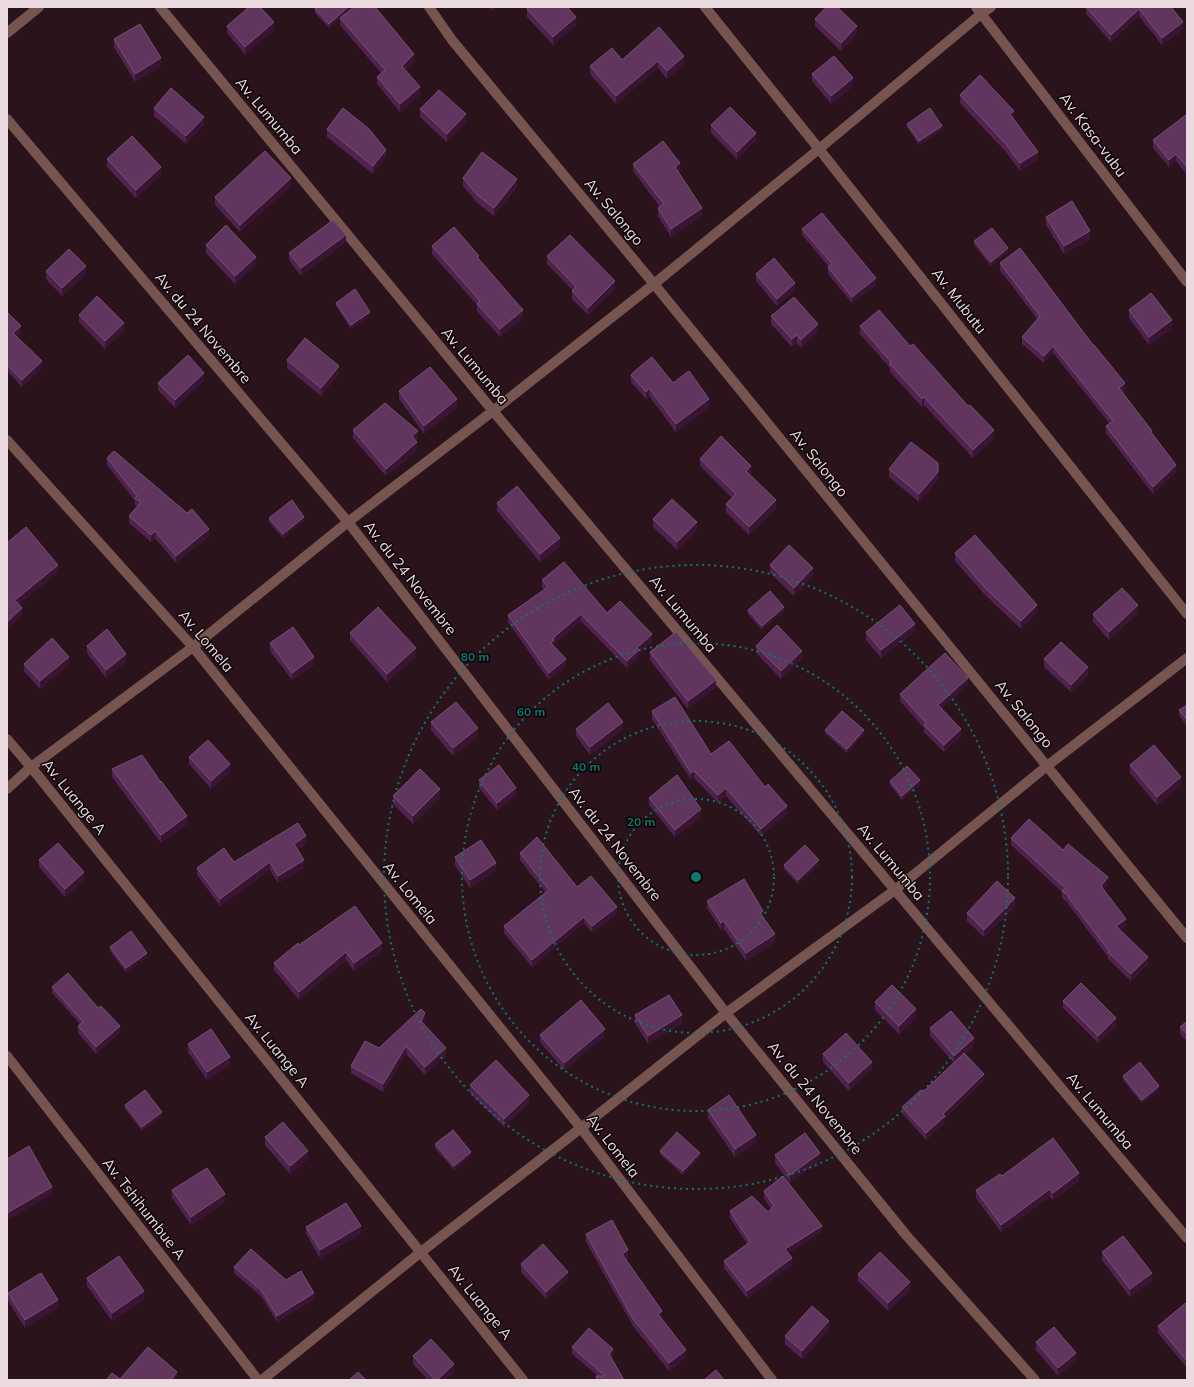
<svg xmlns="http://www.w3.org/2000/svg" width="1194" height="1387" font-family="Mulish,sans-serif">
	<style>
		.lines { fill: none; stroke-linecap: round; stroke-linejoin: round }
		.street { stroke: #765551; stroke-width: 10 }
		.wall { fill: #50224e }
		.shaded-wall { fill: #3a1433 }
		.building { fill: #60365e; stroke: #764f72 }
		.ring { fill: none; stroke: #0f766e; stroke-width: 2; stroke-dasharray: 2 4 }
		.labels { text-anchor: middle; stroke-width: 3; stroke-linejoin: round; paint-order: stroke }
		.street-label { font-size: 15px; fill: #ebdadf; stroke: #0c0406 }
		.centre { fill: #0f766e; stroke: #0c0406; stroke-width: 2 }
		.ring-label { font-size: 12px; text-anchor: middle; font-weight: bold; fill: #0f766e; stroke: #0c0406; stroke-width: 3; stroke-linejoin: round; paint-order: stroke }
	</style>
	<rect width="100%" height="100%" fill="#2a131b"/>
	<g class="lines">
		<g class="street">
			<path d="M160,7L493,411L1187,1238"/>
			<path d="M429,7L452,40L654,284L1187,938"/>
			<path d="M705,7L819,149L1187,614"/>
			<path d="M976,7L1187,282"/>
			<path d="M7,33L39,7"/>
			<path d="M7,119L348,522L726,1013L906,1235L1035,1380"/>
			<path d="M7,440L193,647L581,1128L772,1380"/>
			<path d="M7,739L31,767L523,1380"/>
			<path d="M7,789L31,767L193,647L348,522L493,411L654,284L819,149L981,14L991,7"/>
			<path d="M7,1056L258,1380"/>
			<path d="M262,1380L421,1252L581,1128L726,1013L895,890L1047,766L1187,658"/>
		</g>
	</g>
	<g class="wall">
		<path d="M350,7V9L342,16L414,61L405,70L420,95L400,112L377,84V77L381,73L340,25V18L329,28L315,13V9Z"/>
		<path d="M489,7H497L492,11Z"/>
		<path d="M1086,7H1171L1183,29L1162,45L1139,16L1111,42L1086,14Z"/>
		<path d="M527,9H569L576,25L553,45L527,17Z"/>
		<path d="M815,19L857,33L841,51L815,26Z"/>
		<path d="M227,26L274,30L245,54L227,33Z"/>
		<path d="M659,27L684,64L667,79L658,68L616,104L590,74V66L622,60Z"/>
		<path d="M114,39L161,66L135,82L114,47Z"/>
		<path d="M812,74L853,86L831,104L812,81Z"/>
		<path d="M960,95L1014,119L1038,160L1020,171L1005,151L960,103Z"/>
		<path d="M154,108L204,124L186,144L154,116Z"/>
		<path d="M420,109L466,122L447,142L420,117Z"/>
		<path d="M1187,117V175L1176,161L1169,167L1153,148V140Z"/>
		<path d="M907,124L942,130L919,145L907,127Z"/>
		<path d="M711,125L756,140L737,159L711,133Z"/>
		<path d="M327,129L386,157L373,174L327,137Z"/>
		<path d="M107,159L161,175L136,198L107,167Z"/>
		<path d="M633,164L680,170L678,172L702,216L671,237L658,216V208L660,207L633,171Z"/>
		<path d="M463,178L517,187L494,216L477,203L463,186Z"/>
		<path d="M291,186L240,232L215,205V197Z"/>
		<path d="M1046,217L1090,239L1064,254L1046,225Z"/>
		<path d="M802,229L876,285L852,303L828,274V267H829L802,235Z"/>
		<path d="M974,241L1008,252L991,266L974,245Z"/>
		<path d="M346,242L301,276L289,260V253Z"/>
		<path d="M206,245L256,264L235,284L206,253Z"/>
		<path d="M432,246L479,260L523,318L500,337L477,311V305L432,254Z"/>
		<path d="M547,256L615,289L588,315L572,299V291H573L547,264Z"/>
		<path d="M1000,263L1125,390L1123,392L1152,434L1176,472L1153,494L1106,433V426L1110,424L1053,353L1044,363L1022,344V337L1038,320L1000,270Z"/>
		<path d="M46,271L86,274L62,296L46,279Z"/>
		<path d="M756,274L795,291L777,306L756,281Z"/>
		<path d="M336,303L370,315L351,329L336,306Z"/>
		<path d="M1129,310L1172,328L1149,345L1129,318Z"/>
		<path d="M7,312L21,333L17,336L42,368L22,387L7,371Z"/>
		<path d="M79,315L124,331L105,349L79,322Z"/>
		<path d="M771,316L818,332L801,348L797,343L792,347L771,324Z"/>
		<path d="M860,326L994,438L973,458L924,405L922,407L890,372V368L860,334Z"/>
		<path d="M287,360L339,373L321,396L287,368Z"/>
		<path d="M636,370L673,383L709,407L676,432L649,396L646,399L631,382V375L636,371Z"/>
		<path d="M204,380L175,408L158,390V383Z"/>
		<path d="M399,391L457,407L424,434L399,399Z"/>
		<path d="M353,430L418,438L416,440L417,450L386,476L353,438Z"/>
		<path d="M107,458L209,536L176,563L155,538L151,542L129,523V516L137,506L135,505V501L107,465Z"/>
		<path d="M700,459L751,474L750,475L776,508L749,535L726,512V504L732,498L700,466Z"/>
		<path d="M889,469L938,479L919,502L889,477Z"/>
		<path d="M497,503L560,546L540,562L497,511Z"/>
		<path d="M269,518L304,521L283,538L269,522Z"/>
		<path d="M653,519L697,530L677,550L653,527Z"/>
		<path d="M955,553L1037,612L1021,629L986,596L955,561Z"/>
		<path d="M770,565L813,576L794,596L770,573Z"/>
		<path d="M542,580L607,613L652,641L639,654V657L627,668L581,621L554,644V646L566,666L549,680L508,622V615L544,590L542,587Z"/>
		<path d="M748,610L784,611L762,630L748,614Z"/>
		<path d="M1138,613L1109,640L1093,622V614Z"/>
		<path d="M915,631L881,658L866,640V632Z"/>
		<path d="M350,633L416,656L387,682L350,640Z"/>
		<path d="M270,643L314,665L292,680L270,651Z"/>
		<path d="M87,646L126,662L106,678L87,653Z"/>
		<path d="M756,646L802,658L781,679L756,653Z"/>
		<path d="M650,652L716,687L688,709L650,660Z"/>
		<path d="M1044,659L1088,675L1071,692L1044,667Z"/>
		<path d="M24,664H69L40,689L24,671Z"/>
		<path d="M968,684L941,709L961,736L944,752L924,732V728L900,701V694Z"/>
		<path d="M1187,705V726L1179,716V710Z"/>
		<path d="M652,711L711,754L765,787L787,814L761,836L726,796L718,803L694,778L691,780L652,719Z"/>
		<path d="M431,722L478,736L453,756L431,730Z"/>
		<path d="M576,729H623L590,755L576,736Z"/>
		<path d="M825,730L864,734L847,753L825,733Z"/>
		<path d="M189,757L230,772L211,789L189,764Z"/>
		<path d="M1130,765L1181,785L1157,805L1130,773Z"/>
		<path d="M112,769L160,782L187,824L161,843L112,777Z"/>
		<path d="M479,780L516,796L497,810L479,788Z"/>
		<path d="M890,781L920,784L902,800L890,785Z"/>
		<path d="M393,796L440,797L413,824L393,804Z"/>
		<path d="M649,798L701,817L675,837L649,805Z"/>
		<path d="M1011,838L1063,850L1108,884L1103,890L1126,926L1120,930L1148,964L1131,981L1108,959V957L1068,904V903L1062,898V892L1011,845Z"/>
		<path d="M306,843L298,850L304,868L278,883L270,870L220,906L197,875V868L234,862Z"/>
		<path d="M1187,849V859L1186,858V850Z"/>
		<path d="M520,853L577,887L617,914L592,933L584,923L532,967L504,933V926L545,892L520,860Z"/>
		<path d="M455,857L496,871L470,888L455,865Z"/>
		<path d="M39,860L84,880L65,897L39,867Z"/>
		<path d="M819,864L798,884L784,869V865Z"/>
		<path d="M707,901L763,917L775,942L746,961L724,929L721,930L707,908Z"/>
		<path d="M1015,906L984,937L967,921V913Z"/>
		<path d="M299,945L382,951L354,971L346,960L299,1000L274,970V963Z"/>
		<path d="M110,947L147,957L126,972L110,951Z"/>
		<path d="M52,987L120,1032L96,1054L78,1033V1026L80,1024L52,993Z"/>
		<path d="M1063,1001L1116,1026L1098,1043L1063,1008Z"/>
		<path d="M875,1002L916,1017L899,1034L875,1010Z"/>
		<path d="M635,1015L682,1023L648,1044L635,1023Z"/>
		<path d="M425,1021L423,1024L446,1056L425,1075L406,1054L383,1092L351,1073V1066Z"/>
		<path d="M1187,1021V1042L1180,1034V1027Z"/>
		<path d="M930,1028L974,1046L965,1054L984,1080L945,1118V1122L926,1140L902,1113V1107L923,1092L954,1063L930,1036Z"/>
		<path d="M540,1035L605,1036L564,1070L540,1042Z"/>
		<path d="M188,1044L230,1065L207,1080L188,1052Z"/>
		<path d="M823,1054L872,1069L849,1091L823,1062Z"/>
		<path d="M1123,1076L1159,1090L1142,1103L1123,1080Z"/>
		<path d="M470,1085L529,1103L504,1127L470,1093Z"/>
		<path d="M125,1105L162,1116L142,1131L125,1109Z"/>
		<path d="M708,1110L756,1143L735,1157L708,1118Z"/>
		<path d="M265,1137L308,1159L290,1174L265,1145Z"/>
		<path d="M435,1144L471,1156L454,1170L435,1148Z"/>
		<path d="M660,1151L700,1157L683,1175L660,1154Z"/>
		<path d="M775,1155L820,1160L790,1183L775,1163Z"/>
		<path d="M1002,1176L1079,1181L1053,1200L1050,1197L1001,1232L976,1198V1190Z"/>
		<path d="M172,1190L225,1202L191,1225L172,1198Z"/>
		<path d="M764,1191L822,1232L788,1253L792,1265L747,1298L724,1268V1261L747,1244L730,1218V1211L768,1212L771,1209L764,1198Z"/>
		<path d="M306,1227L361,1234L320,1258L306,1234Z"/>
		<path d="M586,1234L628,1258L626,1259L662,1319L686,1357L669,1371L633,1326L586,1242Z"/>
		<path d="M1102,1252L1152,1281L1130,1297L1102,1260Z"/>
		<path d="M521,1264L568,1279L546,1299L521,1272Z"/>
		<path d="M234,1267L286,1280L314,1299L277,1322L261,1296L234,1273Z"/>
		<path d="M858,1274L910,1290L888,1311L858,1281Z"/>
		<path d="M87,1278L144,1299L112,1321L87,1286Z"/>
		<path d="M8,1293L58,1308L25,1328L8,1301Z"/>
		<path d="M1187,1302V1368L1158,1333V1326Z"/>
		<path d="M829,1329L802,1359L785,1344V1336Z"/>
		<path d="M1036,1342L1076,1361L1058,1376L1036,1350Z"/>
		<path d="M572,1347L613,1356L611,1358L624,1380H596V1376H598L572,1354Z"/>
		<path d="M413,1356L454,1372L445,1380H428L413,1364Z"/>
	</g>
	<g class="shaded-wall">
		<path d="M348,7H350V9L329,28V24Z"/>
		<path d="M492,7H497L492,11Z"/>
		<path d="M565,7H572L565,13Z"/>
		<path d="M1139,9V16L1111,42V35Z"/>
		<path d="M576,17V25L553,45V37Z"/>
		<path d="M274,22V30L245,54V47Z"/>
		<path d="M1183,22V29L1162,45V38Z"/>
		<path d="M857,26V33L841,51V43Z"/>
		<path d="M414,54V61L402,73V66Z"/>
		<path d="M684,56V64L667,79V71Z"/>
		<path d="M161,58V66L135,82V74Z"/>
		<path d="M658,61V68L616,104V96Z"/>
		<path d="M853,78V86L831,104V96Z"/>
		<path d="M420,87V95L400,112V104Z"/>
		<path d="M1014,111V119L1010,114Z"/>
		<path d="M466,114V122L447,142V134Z"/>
		<path d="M204,117V124L186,144V136Z"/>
		<path d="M942,126V130L919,145V141Z"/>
		<path d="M756,133V140L737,159V152Z"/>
		<path d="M386,150V157L373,174V166Z"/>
		<path d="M1038,152V160L1020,171V163Z"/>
		<path d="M1176,154V161L1169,167V160Z"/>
		<path d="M680,163V170L675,174V167Z"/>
		<path d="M161,167V175L136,198V190Z"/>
		<path d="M291,178V186L240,232V225Z"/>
		<path d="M517,179V187L494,216V208Z"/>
		<path d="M702,208V216L671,237V229Z"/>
		<path d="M1090,231V239L1064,254V246Z"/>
		<path d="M346,235V242L301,276V268Z"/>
		<path d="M1008,248V252L991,266V262Z"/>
		<path d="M256,257V264L235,284V276Z"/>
		<path d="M86,266V274L62,296V288Z"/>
		<path d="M876,278V285L852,303V297Z"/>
		<path d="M615,281V289L588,315V308Z"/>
		<path d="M795,283V291L777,306V299Z"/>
		<path d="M523,310V318L500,337V329Z"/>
		<path d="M370,312V315L351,329V325Z"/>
		<path d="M1172,320V328L1149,345V337Z"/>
		<path d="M124,323V331L105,349V341Z"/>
		<path d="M818,324V332L801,348V340Z"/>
		<path d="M21,326V333L13,340V333Z"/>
		<path d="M797,335V343L792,347V339Z"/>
		<path d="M1053,346V353L1044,363V356Z"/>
		<path d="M42,361V368L22,387V380Z"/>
		<path d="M339,366V373L321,396V388Z"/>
		<path d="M204,373V380L175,408V400Z"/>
		<path d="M1125,383V390L1119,395V388Z"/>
		<path d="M649,388V396L646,399V392Z"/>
		<path d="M924,397V405L922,407V399Z"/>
		<path d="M457,399V407L424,434V426Z"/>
		<path d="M709,399V407L676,432V424Z"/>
		<path d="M994,430V438L973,458V450Z"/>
		<path d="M418,431V438L412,444V436Z"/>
		<path d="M417,442V450L386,476V469Z"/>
		<path d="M1176,465V472L1153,494V487Z"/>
		<path d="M751,466V474L746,479V471Z"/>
		<path d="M938,472V479L919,502V494Z"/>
		<path d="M776,500V508L749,535V527Z"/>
		<path d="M304,517V521L283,538V534Z"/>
		<path d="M697,522V530L677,550V542Z"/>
		<path d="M209,529V536L176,563V556Z"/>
		<path d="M155,531V538L151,542V535Z"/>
		<path d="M560,538V546L540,562V554Z"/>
		<path d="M58,565V573L15,608V600Z"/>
		<path d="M813,568V576L794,596V588Z"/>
		<path d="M1037,605V612L1021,629V621Z"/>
		<path d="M1138,605V613L1109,640V632Z"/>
		<path d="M784,607V611L762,630V626Z"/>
		<path d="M22,608V616L7,629V622Z"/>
		<path d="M581,614V621L554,644V648L551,643L553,638Z"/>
		<path d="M915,624V631L881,658V650Z"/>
		<path d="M652,634V641L639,654V657L627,668V661L637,648Z"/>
		<path d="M416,648V656L387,682V674Z"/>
		<path d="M802,651V658L781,679V671Z"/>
		<path d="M126,654V662L106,678V670Z"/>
		<path d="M69,657V664L40,689V681Z"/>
		<path d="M314,657V665L292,680V673Z"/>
		<path d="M566,659V666L549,680V673Z"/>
		<path d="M1088,667V675L1071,692V685Z"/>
		<path d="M968,678V684L938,712V705Z"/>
		<path d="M716,680V687L688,709V701Z"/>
		<path d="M623,722V729L590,755V747Z"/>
		<path d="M478,728V736L453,756V748Z"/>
		<path d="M961,729V736L944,752V745Z"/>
		<path d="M864,730V734L847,753V749Z"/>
		<path d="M230,764V772L211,789V781Z"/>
		<path d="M694,771V778L691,780V773Z"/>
		<path d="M1181,777V785L1157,805V797Z"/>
		<path d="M920,780V784L902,800V796Z"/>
		<path d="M516,788V796L497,810V803Z"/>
		<path d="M726,788V796L718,803V795Z"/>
		<path d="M440,789V797L413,824V816Z"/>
		<path d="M787,806V814L761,836V829Z"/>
		<path d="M701,809V817L675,837V830Z"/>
		<path d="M187,816V824L161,843V835Z"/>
		<path d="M306,836V843L294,852V844Z"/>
		<path d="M304,860V868L278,883V876Z"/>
		<path d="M819,860V864L798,884V880Z"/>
		<path d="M270,862V870L220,906V899Z"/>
		<path d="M496,863V871L470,888V880Z"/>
		<path d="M84,872V880L65,897V889Z"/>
		<path d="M1108,877V884L1101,893V886Z"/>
		<path d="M1015,898V906L984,937V930Z"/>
		<path d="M617,907V914L592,933V926Z"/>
		<path d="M763,911V919L760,913Z"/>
		<path d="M584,917V923L532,967V960Z"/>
		<path d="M1126,919V926L1116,934V926Z"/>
		<path d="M724,921V929L721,930V923Z"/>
		<path d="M775,934V942L746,961V953Z"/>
		<path d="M382,943V951L354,971V963Z"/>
		<path d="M346,952V960L299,1000V992Z"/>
		<path d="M147,953V957L126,972V968Z"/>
		<path d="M1148,957V964L1131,981V974Z"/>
		<path d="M916,1009V1017L899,1034V1026Z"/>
		<path d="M425,1013V1021L421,1028V1021Z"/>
		<path d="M682,1015V1023L648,1044V1036Z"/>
		<path d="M1116,1018V1026L1098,1043V1036Z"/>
		<path d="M120,1026V1032L96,1054V1047Z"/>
		<path d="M605,1029V1036L564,1070V1063Z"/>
		<path d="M974,1038V1046L954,1063V1056Z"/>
		<path d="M406,1046V1054L383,1092V1084Z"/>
		<path d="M446,1048V1056L425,1075V1067Z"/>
		<path d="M230,1057V1065L207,1080V1072Z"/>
		<path d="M872,1062V1069L849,1091V1083Z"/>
		<path d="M984,1074V1080L945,1118V1122L926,1140V1133L943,1114Z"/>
		<path d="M1159,1086V1090L1142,1103V1100Z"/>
		<path d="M529,1095V1103L504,1127V1119Z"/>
		<path d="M162,1112V1116L142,1131V1127Z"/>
		<path d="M756,1135V1143L735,1157V1149Z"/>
		<path d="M308,1151V1159L290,1174V1166Z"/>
		<path d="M471,1152V1156L454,1170V1166Z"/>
		<path d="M700,1153V1157L683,1175V1171Z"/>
		<path d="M820,1153V1160L790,1183V1175Z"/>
		<path d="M1079,1173V1181L1053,1200V1193Z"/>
		<path d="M52,1187V1194L7,1221V1213Z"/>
		<path d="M1050,1189V1197L1001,1232V1225Z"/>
		<path d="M225,1194V1202L191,1225V1217Z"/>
		<path d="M361,1226V1234L320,1258V1250Z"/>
		<path d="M822,1226V1232L785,1255V1249Z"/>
		<path d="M628,1250V1258L622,1261V1254Z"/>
		<path d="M792,1258V1265L747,1298V1291Z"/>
		<path d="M568,1272V1279L546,1299V1292Z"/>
		<path d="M1152,1273V1281L1130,1297V1289Z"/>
		<path d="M910,1282V1290L888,1311V1303Z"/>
		<path d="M144,1291V1299L112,1321V1313Z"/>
		<path d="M314,1293V1299L277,1322V1316Z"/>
		<path d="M58,1300V1308L25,1328V1320Z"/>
		<path d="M662,1311V1319L658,1314Z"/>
		<path d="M829,1321V1329L802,1359V1351Z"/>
		<path d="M613,1349V1356L609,1360V1354Z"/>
		<path d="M686,1350V1357L669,1371V1363Z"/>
		<path d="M1076,1353V1361L1058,1376V1368Z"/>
		<path d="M454,1364V1372L445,1380H437Z"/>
		<path d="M177,1372V1378L176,1380H171Z"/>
	</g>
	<g class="building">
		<path d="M249,7H260L274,22L245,47L227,26Z"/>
		<path d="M317,7H348L329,24L315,9Z"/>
		<path d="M354,7H375L414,54L402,66L420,87L400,104L377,77L385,70L340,18Z"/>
		<path d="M530,7H567L576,17L553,37L527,9Z"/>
		<path d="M826,7H837L857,26L841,43L815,19Z"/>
		<path d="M1086,7H1171L1183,22L1162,38L1139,9L1111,35Z"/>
		<path d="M140,24L161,58L135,74L114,39Z"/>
		<path d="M659,27L684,56L667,71L658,61L616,96L590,66L612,48L622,60Z"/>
		<path d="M834,56L853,78L831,96L812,74Z"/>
		<path d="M980,75L1014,111L1010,114L1038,152L1020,163L1005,143L960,95Z"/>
		<path d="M171,88L204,117L186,136L154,108Z"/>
		<path d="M439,90L466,114L447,134L420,109Z"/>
		<path d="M730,107L756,133L737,152L711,125Z"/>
		<path d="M343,108L369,129L386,150L373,166L327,129Z"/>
		<path d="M930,108L942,126L919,141L907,124Z"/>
		<path d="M1186,115L1187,117V167L1176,154L1169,160L1153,140Z"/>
		<path d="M132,136L161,167L136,190L107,159Z"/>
		<path d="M663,141L680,163L675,167L702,208L671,229L658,208L664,204L633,164Z"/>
		<path d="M265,151L291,178L240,225L215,197Z"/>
		<path d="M482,152L517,179L494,208L477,195L463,178Z"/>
		<path d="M1072,201L1090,231L1064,246L1046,217Z"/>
		<path d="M822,213L876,278L852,297L828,267L832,264L802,229Z"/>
		<path d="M333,220L346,235L301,268L289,253Z"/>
		<path d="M226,225L256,257L235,276L206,245Z"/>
		<path d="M454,227L479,256L477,257L523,310L500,329L477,304L480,301L432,246Z"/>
		<path d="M992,228L1008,248L991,262L974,241Z"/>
		<path d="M570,235L615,281L588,308L572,291L576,287L547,256Z"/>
		<path d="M1020,248L1093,345H1094L1125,383L1119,388L1152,431L1151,432L1176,465L1153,487L1106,426L1113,421L1053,346L1044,356L1022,337L1040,316L1000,263Z"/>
		<path d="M69,249L86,266L62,288L46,271Z"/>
		<path d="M774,258L795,283L777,299L756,274Z"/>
		<path d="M355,289L370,312L351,325L336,303Z"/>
		<path d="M1151,293L1172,320L1149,337L1129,310Z"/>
		<path d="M97,296L124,323L105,341L79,315Z"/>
		<path d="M794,297L818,324L801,340L797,335L792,339L771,316Z"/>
		<path d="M879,310L910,346L913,344L968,406L970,405L994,430L973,450L924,397L922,399L890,364L891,362L860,326Z"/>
		<path d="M7,312L21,326L13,333L42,361L22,380L7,365Z"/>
		<path d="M305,338L339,366L321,388L287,360Z"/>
		<path d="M188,355L204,373L175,400L158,383Z"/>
		<path d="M652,357L673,383L689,371L709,399L676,424L649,388L646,392L631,375L636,370Z"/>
		<path d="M430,367L457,399L424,426L399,391Z"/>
		<path d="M385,403L418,431L412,436L417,442L386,469L353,430Z"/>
		<path d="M721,436L751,466L746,471L776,500L749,527L726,504L736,494L700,459Z"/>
		<path d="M911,442L938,463V472L919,494L889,469Z"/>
		<path d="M114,451L187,513L192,509L209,529L176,556L155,531L151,535L129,516L141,502L135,498L137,496L107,458Z"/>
		<path d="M517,486L560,538L540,554L497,503Z"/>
		<path d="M672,499L697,522L677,542L653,519Z"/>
		<path d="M292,500L304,517L283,534L269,518Z"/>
		<path d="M26,527L58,565L15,600L22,608L7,622V543Z"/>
		<path d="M975,535L1037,605L1021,621L986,589L955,553Z"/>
		<path d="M789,545L813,568L794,588L770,565Z"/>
		<path d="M564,562L607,613L620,601L652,634L637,648L639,650L627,661L581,614L553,638L554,640L551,643L566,659L549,673L508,615L548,587L542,580Z"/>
		<path d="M1122,588L1138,605L1109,632L1093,614Z"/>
		<path d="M770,591L784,607L762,626L748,610Z"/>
		<path d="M900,605L915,624L881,650L866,632Z"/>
		<path d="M378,607L416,648L387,674L350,633Z"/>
		<path d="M777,625L802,651L781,671L756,646Z"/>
		<path d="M293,627L314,657L292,673L270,643Z"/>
		<path d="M107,629L126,654L106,670L87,646Z"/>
		<path d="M676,632L716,680L688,701L650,652Z"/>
		<path d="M52,638L69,657L40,681L24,664Z"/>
		<path d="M1061,642L1088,667L1071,685L1044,659Z"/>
		<path d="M945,653L968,678L938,705L961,729L944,745L924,725L926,723L900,694Z"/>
		<path d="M675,697L711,754L729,741L765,787L768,784L787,806L761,829L726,788L718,795L694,771L691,773L652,711Z"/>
		<path d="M456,702L478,728L453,748L431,722Z"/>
		<path d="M608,703L623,722L590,747L576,729Z"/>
		<path d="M1187,705V720L1179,710Z"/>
		<path d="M842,711L864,730L847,749L825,730Z"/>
		<path d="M208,740L230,764L211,781L189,757Z"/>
		<path d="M1154,745L1181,777L1157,797L1130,765Z"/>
		<path d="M142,755L156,775L160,782L161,781L187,816L161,835L112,769Z"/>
		<path d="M499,765L516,788L497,803L479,780Z"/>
		<path d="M907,766L920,780L902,796L890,781Z"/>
		<path d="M420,769L440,789L413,816L393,796Z"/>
		<path d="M677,775L701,809L675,830L649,798Z"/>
		<path d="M1029,819L1063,850L1068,844L1108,877L1101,886L1126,919L1116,926L1148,957L1131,974L1108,952L1109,951L1068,897L1069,896L1062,891L1065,888L1011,838Z"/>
		<path d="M298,823L306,836L294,844L304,860L278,876L270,862L220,899L197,868L224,848L234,862Z"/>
		<path d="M537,837L577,887L591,876L617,907L592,926L584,917L532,960L504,926L549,890L520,853Z"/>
		<path d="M481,840L496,863L470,880L455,857Z"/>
		<path d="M58,843L84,872L65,889L39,860Z"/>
		<path d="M805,845L819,860L798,880L784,865Z"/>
		<path d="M744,879L763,911L760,913L775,934L746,953L724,921L721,923L707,901Z"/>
		<path d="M997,881L1015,898L984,930L967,913Z"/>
		<path d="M355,906L382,943L354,963L346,952L299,992L274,963L298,943L299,945Z"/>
		<path d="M131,931L147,953L126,968L110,947Z"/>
		<path d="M68,973L98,1008L101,1006L120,1026L96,1047L78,1026L83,1022L52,987Z"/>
		<path d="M1081,983L1116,1018L1098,1036L1063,1001Z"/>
		<path d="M892,985L916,1009L899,1026L875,1002Z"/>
		<path d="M669,995L682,1015L648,1036L635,1015Z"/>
		<path d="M581,1000L605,1029L564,1063L540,1035Z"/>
		<path d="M421,1009L425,1013L421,1021L446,1048L425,1067L406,1046L383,1084L351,1066L365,1041L379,1048Z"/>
		<path d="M951,1011L974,1038L954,1056L930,1028Z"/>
		<path d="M1187,1021V1034L1180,1027Z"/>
		<path d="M211,1029L230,1057L207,1072L188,1044Z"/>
		<path d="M846,1033L872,1062L849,1083L823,1054Z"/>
		<path d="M964,1053L984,1074L943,1114L945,1116L926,1133L902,1107L921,1090L923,1092Z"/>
		<path d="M496,1060L529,1095L504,1119L470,1085Z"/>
		<path d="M1140,1062L1159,1086L1142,1100L1123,1076Z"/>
		<path d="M145,1090L162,1112L142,1127L125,1105Z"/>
		<path d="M729,1095L756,1135L735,1149L708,1110Z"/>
		<path d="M283,1122L308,1151L290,1166L265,1137Z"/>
		<path d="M453,1130L471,1152L454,1166L435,1144Z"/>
		<path d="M677,1132L700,1153L683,1171L660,1151Z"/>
		<path d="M805,1133L820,1153L790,1175L775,1155Z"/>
		<path d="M1053,1138L1079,1173L1053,1193L1050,1189L1001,1225L976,1190L1000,1174L1002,1176Z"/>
		<path d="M29,1146L52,1187L7,1213V1159Z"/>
		<path d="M207,1168L225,1194L191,1217L172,1190Z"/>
		<path d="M783,1176L822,1226L785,1249L792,1258L747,1291L724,1261L750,1242L730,1211L752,1196L768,1212L774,1206L764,1191Z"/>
		<path d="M346,1203L361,1226L320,1250L306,1227Z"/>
		<path d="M612,1220L628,1250L622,1254L662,1311L658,1314L686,1350L669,1363L633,1319L586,1234Z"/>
		<path d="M1123,1236L1152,1273L1130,1289L1102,1252Z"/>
		<path d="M543,1244L568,1272L546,1292L521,1264Z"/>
		<path d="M251,1249L286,1280L301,1271L314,1293L277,1316L261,1290L234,1267Z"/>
		<path d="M880,1252L910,1282L888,1303L858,1274Z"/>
		<path d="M119,1256L144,1291L112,1313L87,1278Z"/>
		<path d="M41,1273L58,1300L25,1320L8,1293Z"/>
		<path d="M1187,1302V1361L1158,1326Z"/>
		<path d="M812,1306L829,1321L802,1351L785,1336Z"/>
		<path d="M1054,1327L1076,1353L1058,1368L1036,1342Z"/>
		<path d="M589,1328L613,1349L609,1354L624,1380H598L596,1376H605L572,1347Z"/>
		<path d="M431,1339L454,1364L437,1380H435L413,1356Z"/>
		<path d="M148,1347L177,1372L171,1380H106L112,1373L120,1379Z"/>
		<path d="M716,1370L724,1380H704Z"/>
		<path d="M358,1372L366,1380H349Z"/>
	</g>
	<g class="ring">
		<circle cx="696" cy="877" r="78"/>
		<circle cx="696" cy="877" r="156"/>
		<circle cx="696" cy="877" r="234"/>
		<circle cx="696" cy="877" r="312"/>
	</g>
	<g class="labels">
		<g class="street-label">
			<text transform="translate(269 116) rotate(50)" y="5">Av. Lumumba</text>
			<text transform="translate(1093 135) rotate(53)" y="5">Av. Kasa-vubu</text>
			<text transform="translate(614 212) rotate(50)" y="5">Av. Salongo</text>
			<text transform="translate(959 301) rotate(52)" y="5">Av. Mubutu</text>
			<text transform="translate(203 328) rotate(50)" y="5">Av. du 24 Novembre</text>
			<text transform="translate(475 366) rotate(50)" y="5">Av. Lumumba</text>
			<text transform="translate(819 463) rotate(51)" y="5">Av. Salongo</text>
			<text transform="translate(410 578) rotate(52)" y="5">Av. du 24 Novembre</text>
			<text transform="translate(683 614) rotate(50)" y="5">Av. Lumumba</text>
			<text transform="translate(206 641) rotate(50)" y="5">Av. Lomela</text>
			<text transform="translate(1024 714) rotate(51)" y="5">Av. Salongo</text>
			<text transform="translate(74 797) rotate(51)" y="5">Av. Luange A</text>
			<text transform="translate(615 844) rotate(52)" y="5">Av. du 24 Novembre</text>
			<text transform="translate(891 862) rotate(50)" y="5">Av. Lumumba</text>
			<text transform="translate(410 893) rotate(51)" y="5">Av. Lomela</text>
			<text transform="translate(277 1050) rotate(51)" y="5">Av. Luange A</text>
			<text transform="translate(815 1098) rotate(51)" y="5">Av. du 24 Novembre</text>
			<text transform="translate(1100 1111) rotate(50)" y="5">Av. Lumumba</text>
			<text transform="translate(613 1146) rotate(52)" y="5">Av. Lomela</text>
			<text transform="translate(144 1209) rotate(52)" y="5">Av. Tshihumbue A</text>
			<text transform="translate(480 1302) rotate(51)" y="5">Av. Luange A</text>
		</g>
	</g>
	<circle cx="696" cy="877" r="6" class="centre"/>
	<g class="ring-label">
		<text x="475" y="661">80 m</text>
		<text x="531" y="716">60 m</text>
		<text x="586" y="771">40 m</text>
		<text x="641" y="826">20 m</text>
	</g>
	<rect width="1194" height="1387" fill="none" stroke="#ebdadf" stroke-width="16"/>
</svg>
